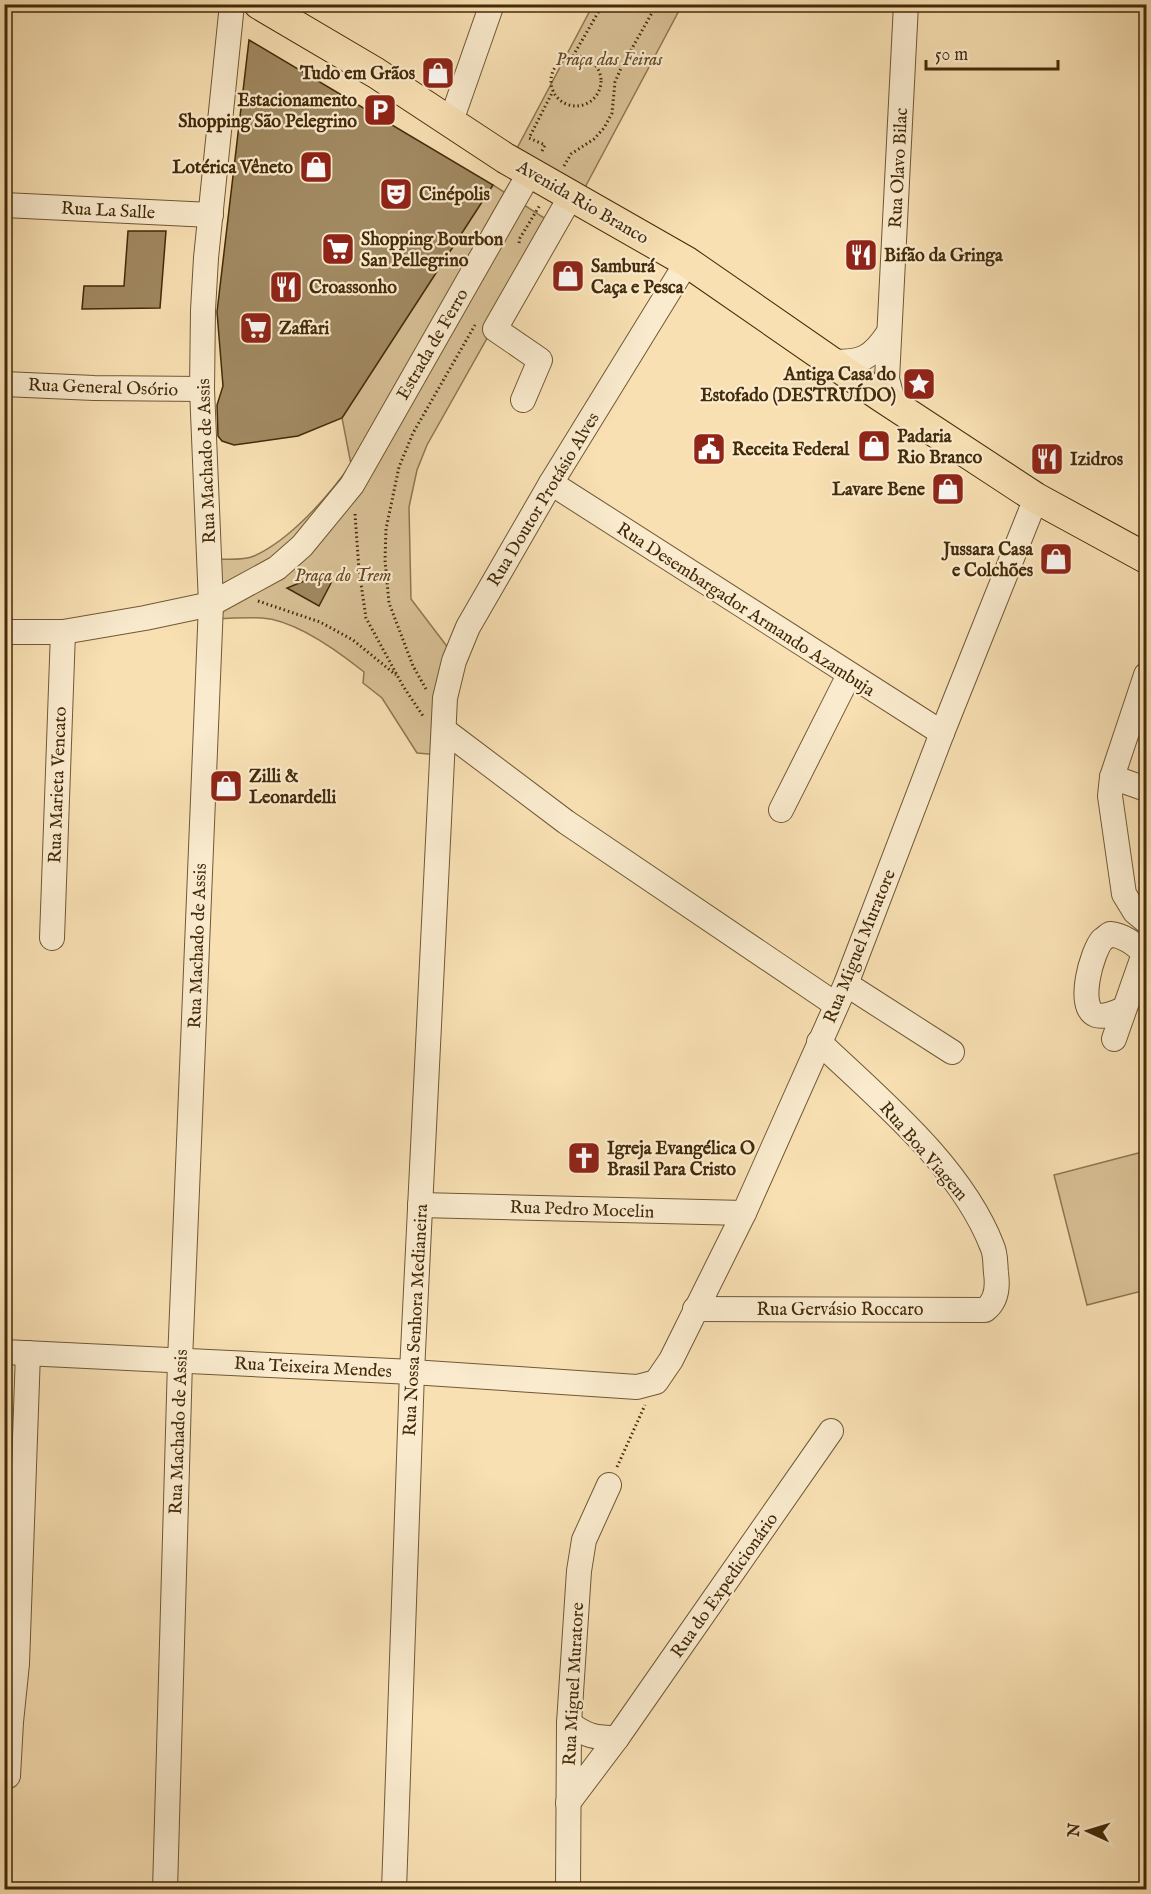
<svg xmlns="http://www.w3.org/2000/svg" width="1151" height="1894" font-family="'IM FELL English',serif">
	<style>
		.green { fill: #d9c196; stroke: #8e7650; stroke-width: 1.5 }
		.building { fill: #a18961; stroke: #432a09; stroke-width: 1.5 }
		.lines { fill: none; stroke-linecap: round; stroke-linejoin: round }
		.minor-casing { stroke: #705834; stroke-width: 26 }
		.major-casing { stroke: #432a09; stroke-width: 32 }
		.path { stroke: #432a09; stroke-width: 3; stroke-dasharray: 1.5 3; stroke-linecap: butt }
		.minor { stroke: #faebce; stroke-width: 24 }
		.major { stroke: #f8e0b3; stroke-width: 30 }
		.labels { text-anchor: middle; stroke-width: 4.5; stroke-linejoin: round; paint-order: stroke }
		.park-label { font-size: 18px; font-style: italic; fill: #614825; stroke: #faebce }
		.poi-label { font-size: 18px; font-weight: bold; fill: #432a09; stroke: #faebce; text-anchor: start }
		.street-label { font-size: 18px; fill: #432a09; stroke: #faebce }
	</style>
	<rect width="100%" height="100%" fill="#f8e0b3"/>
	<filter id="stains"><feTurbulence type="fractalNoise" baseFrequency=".00333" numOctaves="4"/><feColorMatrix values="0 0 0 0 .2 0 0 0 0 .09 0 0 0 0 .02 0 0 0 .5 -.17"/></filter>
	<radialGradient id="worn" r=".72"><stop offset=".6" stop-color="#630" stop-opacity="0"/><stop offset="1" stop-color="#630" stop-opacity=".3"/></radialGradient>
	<g class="green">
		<path d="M593,5H682L582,193L515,152Z"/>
		<path d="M493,185L552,223L427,445L417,470L409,507L411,599L452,653L440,755L417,753L382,698L363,683L364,672C339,652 295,620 262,618C246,617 230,618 215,619L212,559C224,559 243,561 254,556C290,540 329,496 351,464L342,418Z"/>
		<path d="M1146,1151V1290L1087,1305L1054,1175Z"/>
	</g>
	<g class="building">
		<path d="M249,40L493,185L342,418L298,436L234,445L222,441L218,436L217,405L223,386L217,312Z"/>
		<path d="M128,231H166L160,308L82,309L84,286H124Z"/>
		<path d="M314,572L331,583L319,606L287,588L304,581Z"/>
	</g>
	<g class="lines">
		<defs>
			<g id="minor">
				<path d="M451,121L492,4"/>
				<path d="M4,205L211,215"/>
				<path d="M829,361C861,364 872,358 889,332"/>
				<path d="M4,384L94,388L202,389"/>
				<path d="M523,400L540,360L495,329L571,196"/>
				<path d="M894,405L887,379L906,4"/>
				<path d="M551,483L942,733"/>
				<path d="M4,632H63L145,618L211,604L277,568L302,546L352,485L530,172"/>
				<path d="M1146,675L1112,777L1110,796L1124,894L1135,912L1146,921"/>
				<path d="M444,730L566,822L835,1004"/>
				<path d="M1112,777L1146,789"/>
				<path d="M781,810L849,675"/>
				<path d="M52,938L63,632"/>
				<path d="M846,984L952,1052"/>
				<path d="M1124,1009C1116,1012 1105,1018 1096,1015C1076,1007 1092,952 1102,940C1105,938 1107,936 1110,934C1125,936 1134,944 1145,953"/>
				<path d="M1114,1039L1146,948"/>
				<path d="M420,1205L744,1213"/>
				<path d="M695,1309L985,1310C997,1301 998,1287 996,1273C995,1264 996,1254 992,1246C961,1166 880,1100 819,1042"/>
				<path d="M4,1352L412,1372L637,1387L656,1382L671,1360L744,1213L846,984L942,733L1036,498"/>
				<path d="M569,1723C586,1736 595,1738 617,1738"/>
				<path d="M8,1776L11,1722L17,1664L28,1353"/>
				<path d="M568,1803L617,1738L831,1431"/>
				<path d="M165,1890L180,1361L211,604L202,389L203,310L206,258L232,4"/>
				<path d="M394,1890L412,1372L445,698L454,661L468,627L551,483L687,262"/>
				<path d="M568,1890L569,1723L579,1571L584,1540L609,1485"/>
			</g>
			<path id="major" d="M259,4L376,73L505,158L687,262L879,395L1036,498L1146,558"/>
		</defs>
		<use href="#minor" class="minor-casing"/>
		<use href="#major" class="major-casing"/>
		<g class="path">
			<path d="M573,56L603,4"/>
			<circle cx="576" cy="81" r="25"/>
			<path d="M542,151L545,145L529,138L553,91"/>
			<path d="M564,166L571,154L594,139L604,128L612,113L615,82L622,66L657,4"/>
			<path d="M519,243L520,238L540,205"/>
			<path d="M355,514L359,570L366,618L403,686L423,716"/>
			<path d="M258,601L320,622L353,640L396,675"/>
			<path d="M426,689L413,666L389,603L385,560L386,529L399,467L413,433L475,325"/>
			<path d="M617,1467L645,1405"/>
		</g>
		<use href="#minor" class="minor"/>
		<use href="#major" class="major"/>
	</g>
	<defs>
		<symbol id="shop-square" viewBox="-11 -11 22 22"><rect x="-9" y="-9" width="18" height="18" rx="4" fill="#8f2418" stroke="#faebce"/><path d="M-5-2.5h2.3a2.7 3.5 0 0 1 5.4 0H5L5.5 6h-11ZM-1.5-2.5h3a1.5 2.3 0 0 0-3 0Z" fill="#fff"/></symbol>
		<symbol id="parking-square" viewBox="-11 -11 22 22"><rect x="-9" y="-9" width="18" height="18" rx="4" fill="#8f2418" stroke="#faebce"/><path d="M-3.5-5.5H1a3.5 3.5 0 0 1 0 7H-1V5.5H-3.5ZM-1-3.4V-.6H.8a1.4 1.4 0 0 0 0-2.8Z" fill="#fff"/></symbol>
		<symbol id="theatre-square" viewBox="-11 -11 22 22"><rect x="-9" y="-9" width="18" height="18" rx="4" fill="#8f2418" stroke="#faebce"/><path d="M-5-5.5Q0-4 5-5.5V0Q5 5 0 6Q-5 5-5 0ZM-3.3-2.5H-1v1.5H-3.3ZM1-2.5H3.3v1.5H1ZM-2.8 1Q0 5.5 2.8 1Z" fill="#fff"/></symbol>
		<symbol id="supermarket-square" viewBox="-11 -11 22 22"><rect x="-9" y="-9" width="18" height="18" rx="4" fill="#8f2418" stroke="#faebce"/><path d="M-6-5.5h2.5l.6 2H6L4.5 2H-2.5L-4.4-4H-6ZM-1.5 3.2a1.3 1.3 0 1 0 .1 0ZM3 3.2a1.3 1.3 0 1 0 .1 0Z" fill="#fff"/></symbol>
		<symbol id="restaurant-square" viewBox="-11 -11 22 22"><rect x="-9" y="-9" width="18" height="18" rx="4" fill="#8f2418" stroke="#faebce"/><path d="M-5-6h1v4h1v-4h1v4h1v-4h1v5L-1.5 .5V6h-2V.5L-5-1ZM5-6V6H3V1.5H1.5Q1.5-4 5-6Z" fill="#fff"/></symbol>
		<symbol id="sight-square" viewBox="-11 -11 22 22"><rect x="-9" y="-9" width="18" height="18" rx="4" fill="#8f2418" stroke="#faebce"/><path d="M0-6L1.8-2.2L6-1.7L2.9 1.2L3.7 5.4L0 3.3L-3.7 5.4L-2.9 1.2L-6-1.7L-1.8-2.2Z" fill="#fff"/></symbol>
		<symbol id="civic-square" viewBox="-11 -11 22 22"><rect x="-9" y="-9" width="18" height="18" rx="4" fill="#8f2418" stroke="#faebce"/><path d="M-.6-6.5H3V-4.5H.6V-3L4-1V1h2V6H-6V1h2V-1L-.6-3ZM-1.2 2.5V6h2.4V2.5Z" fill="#fff"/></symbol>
		<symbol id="church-square" viewBox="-11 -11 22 22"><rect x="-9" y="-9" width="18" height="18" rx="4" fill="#8f2418" stroke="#faebce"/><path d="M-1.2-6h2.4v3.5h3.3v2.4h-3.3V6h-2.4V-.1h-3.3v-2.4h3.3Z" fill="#fff"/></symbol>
	</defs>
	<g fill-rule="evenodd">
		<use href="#shop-square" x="419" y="54" width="38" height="38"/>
		<use href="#parking-square" x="361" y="91" width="38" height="38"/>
		<use href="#shop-square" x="297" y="148" width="38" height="38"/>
		<use href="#theatre-square" x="377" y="175" width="38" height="38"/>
		<use href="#supermarket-square" x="319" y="230" width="38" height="38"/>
		<use href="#restaurant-square" x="842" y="236" width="38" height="38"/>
		<use href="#shop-square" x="549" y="257" width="38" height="38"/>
		<use href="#restaurant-square" x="267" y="268" width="38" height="38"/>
		<use href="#supermarket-square" x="237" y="309" width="38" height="38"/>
		<use href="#sight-square" x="900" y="365" width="38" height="38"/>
		<use href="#shop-square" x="855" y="427" width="38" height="38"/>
		<use href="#civic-square" x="690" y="430" width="38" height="38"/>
		<use href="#restaurant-square" x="1028" y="440" width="38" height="38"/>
		<use href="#shop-square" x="929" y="470" width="38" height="38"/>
		<use href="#shop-square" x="1037" y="540" width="38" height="38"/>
		<use href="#shop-square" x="207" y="767" width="38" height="38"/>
		<use href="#church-square" x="565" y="1139" width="38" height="38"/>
	</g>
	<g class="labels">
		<g class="park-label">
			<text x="609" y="65">Praça das Feiras</text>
			<text x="343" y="581">Praça do Trem</text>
		</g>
		<g class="poi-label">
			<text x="415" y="79" text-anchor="end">Tudo em Grãos</text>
			<text x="357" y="106" text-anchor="end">Estacionamento<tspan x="357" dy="21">Shopping São Pelegrino</tspan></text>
			<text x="293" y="173" text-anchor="end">Lotérica Vêneto</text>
			<text x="419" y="200">Cinépolis</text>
			<text x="361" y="245">Shopping Bourbon<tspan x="361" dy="21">San Pellegrino</tspan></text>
			<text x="884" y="261">Bifão da Gringa</text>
			<text x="591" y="272">Samburá<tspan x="591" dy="21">Caça e Pesca</tspan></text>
			<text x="309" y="293">Croassonho</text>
			<text x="279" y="334">Zaffari</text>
			<text x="896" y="380" text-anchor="end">Antiga Casa do<tspan x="896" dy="21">Estofado (DESTRUÍDO)</tspan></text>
			<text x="897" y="442">Padaria<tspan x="897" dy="21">Rio Branco</tspan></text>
			<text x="732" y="455">Receita Federal</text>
			<text x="1070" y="465">Izidros</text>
			<text x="925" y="495" text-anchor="end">Lavare Bene</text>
			<text x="1033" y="555" text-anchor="end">Jussara Casa<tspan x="1033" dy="21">e Colchões</tspan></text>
			<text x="249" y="782">Zilli &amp;<tspan x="249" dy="21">Leonardelli</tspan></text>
			<text x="607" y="1154">Igreja Evangélica O<tspan x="607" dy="21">Brasil Para Cristo</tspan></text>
		</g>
		<g class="street-label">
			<text transform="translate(898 168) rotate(-87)" y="6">Rua Olavo Bilac</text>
			<text transform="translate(583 202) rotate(30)" y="6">Avenida Rio Branco</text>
			<text transform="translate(108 210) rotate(3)" y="6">Rua La Salle</text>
			<text transform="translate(432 344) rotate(-60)" y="6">Estrada de Ferro</text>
			<text transform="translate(103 387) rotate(2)" y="6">Rua General Osório</text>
			<text transform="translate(206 461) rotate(-92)" y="6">Rua Machado de Assis</text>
			<text transform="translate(543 499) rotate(-59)" y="6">Rua Doutor Protásio Alves</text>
			<text transform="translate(746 609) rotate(33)" y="6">Rua Desembargador Armando Azambuja</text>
			<text transform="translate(57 785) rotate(-88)" y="6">Rua Marieta Vencato</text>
			<text transform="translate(197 946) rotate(-88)" y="6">Rua Machado de Assis</text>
			<text transform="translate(859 946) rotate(-68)" y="6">Rua Miguel Muratore</text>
			<text transform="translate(924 1151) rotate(49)" y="6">Rua Boa Viagem</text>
			<text transform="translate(582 1209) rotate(2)" y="6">Rua Pedro Mocelin</text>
			<text x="840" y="1315">Rua Gervásio Roccaro</text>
			<text transform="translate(415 1320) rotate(-87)" y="6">Rua Nossa Senhora Medianeira</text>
			<text transform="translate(313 1367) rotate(3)" y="6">Rua Teixeira Mendes</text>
			<text transform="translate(178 1432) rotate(-88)" y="6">Rua Machado de Assis</text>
			<text transform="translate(724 1585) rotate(-55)" y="6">Rua do Expedicionário</text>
			<text transform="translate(573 1684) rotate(-87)" y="6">Rua Miguel Muratore</text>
		</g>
	</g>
	<rect width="1151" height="1894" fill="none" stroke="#f8e0b3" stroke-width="24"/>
	<rect x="6" y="6" width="1139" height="1882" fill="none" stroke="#432a09" stroke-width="3"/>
	<rect x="12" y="12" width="1127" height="1870" fill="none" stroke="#432a09" stroke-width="1.5"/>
	<g transform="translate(1088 1831) rotate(274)" stroke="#faebce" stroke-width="4.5" paint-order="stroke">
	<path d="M0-4.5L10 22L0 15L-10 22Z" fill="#432a09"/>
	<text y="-9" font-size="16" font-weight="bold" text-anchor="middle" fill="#432a09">N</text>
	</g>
	<path d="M926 60v9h132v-9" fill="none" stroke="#432a09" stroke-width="3"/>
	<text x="935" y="60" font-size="18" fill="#432a09" stroke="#faebce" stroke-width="4.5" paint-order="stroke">50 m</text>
	<rect width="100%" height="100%" filter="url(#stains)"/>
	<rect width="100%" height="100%" fill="url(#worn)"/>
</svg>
